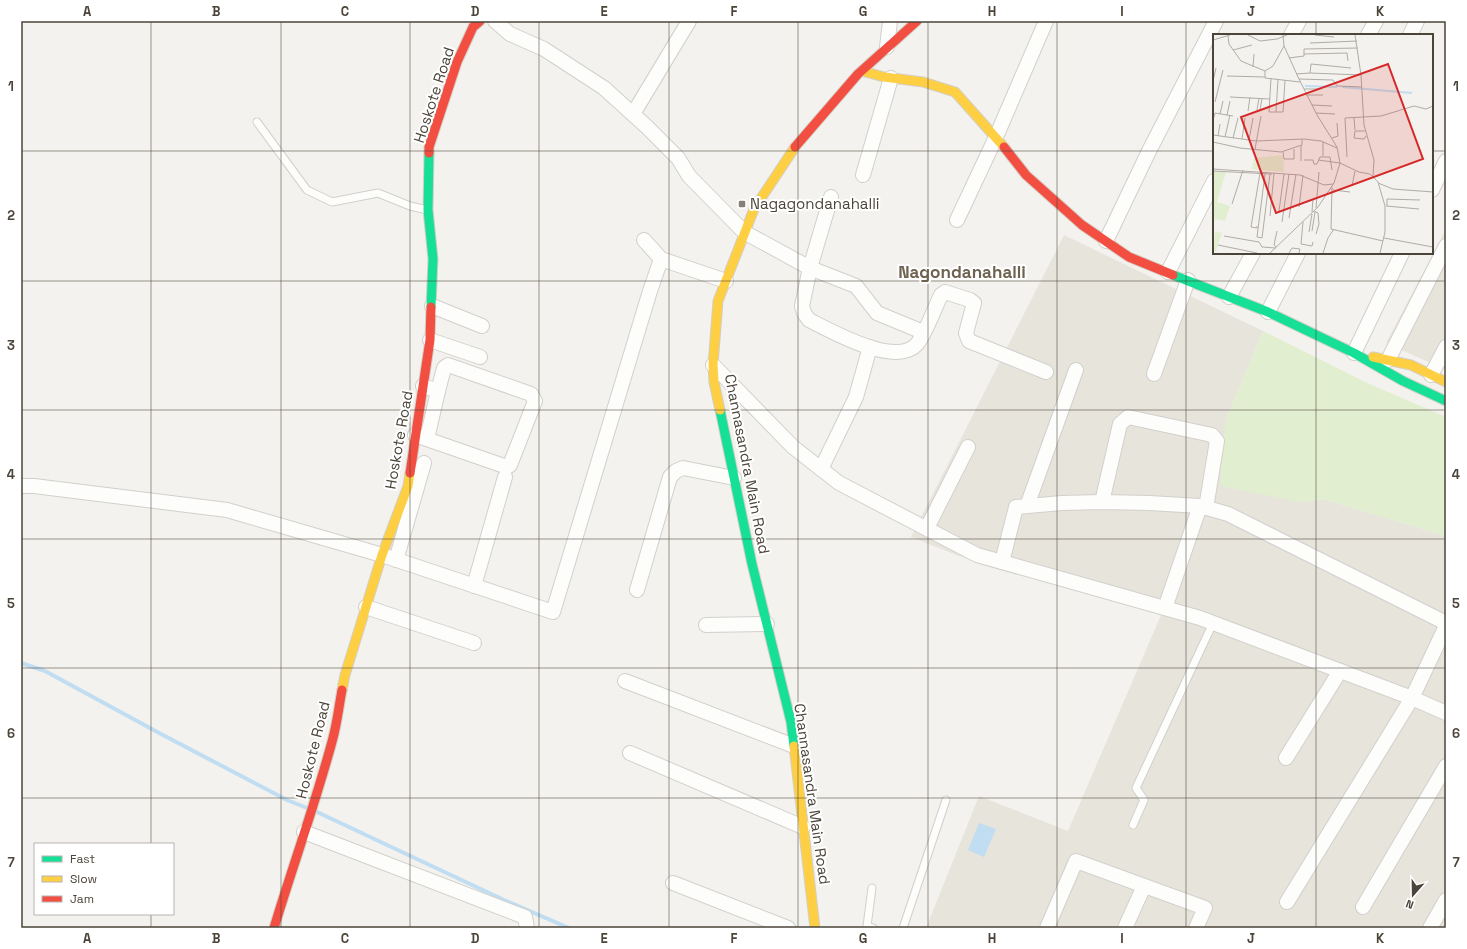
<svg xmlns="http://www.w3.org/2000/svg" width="1467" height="949" font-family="'Space Grotesk',sans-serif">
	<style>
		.residential { fill: #e7e4dc }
		.green { fill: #e1eecf }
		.water { fill: #c0ddf1 }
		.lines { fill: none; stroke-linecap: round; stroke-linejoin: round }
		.stream { stroke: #c0ddf1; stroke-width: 4 }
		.lane-casing { stroke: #d2d0cb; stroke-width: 9 }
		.street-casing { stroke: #d2d0cb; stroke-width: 16 }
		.fast-casing { stroke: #d3cfc5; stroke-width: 11 }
		.slow-casing { stroke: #d3cfc5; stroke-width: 11 }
		.jam-casing { stroke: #d3cfc5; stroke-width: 11 }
		.lane { stroke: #fdfdfc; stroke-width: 7 }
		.street { stroke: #fdfdfc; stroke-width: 14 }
		.fast { stroke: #16e098; stroke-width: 9 }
		.slow { stroke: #ffcf43; stroke-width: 9 }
		.jam { stroke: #f24e42; stroke-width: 9 }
		.grid { fill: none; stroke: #4b4439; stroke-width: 1; stroke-opacity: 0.55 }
		.poi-dot { fill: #868178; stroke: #fff; stroke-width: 1.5 }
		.labels { text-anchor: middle; stroke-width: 4; stroke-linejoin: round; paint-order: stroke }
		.street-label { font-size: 15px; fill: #4b4439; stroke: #fff }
		.poi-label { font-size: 15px; fill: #4b4439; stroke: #fff; text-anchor: start }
		.quarter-label { font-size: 17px; font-weight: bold; fill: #6e6250; stroke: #fff }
		.inset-river { fill: none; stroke: #c0ddf1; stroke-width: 2 }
		.inset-road { fill: none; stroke: #b0aca6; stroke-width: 1 }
		.view { fill: #d62828; fill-opacity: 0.15; stroke: #d62828; stroke-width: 2 }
		.inset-edge { fill: none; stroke: #4b4439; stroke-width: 2 }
		.neatline { fill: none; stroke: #4b4439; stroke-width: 1.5 }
		.grid-label { font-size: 13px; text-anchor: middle; font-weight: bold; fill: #4b4439 }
	</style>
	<rect width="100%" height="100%" fill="#f4f2ee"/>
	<g class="residential">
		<path d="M1446,229V370L1386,343Z"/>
		<path d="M1064,235L1263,331L1225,422L1301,502L1323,499L1446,536V928H926L979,796L1068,831L1161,615L959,556L911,537Z"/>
	</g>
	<path class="green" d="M1263,331L1365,382L1446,417V536L1323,499L1301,502L1220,486L1225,422Z"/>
	<path class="water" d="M979,823L996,829L984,857L968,850Z"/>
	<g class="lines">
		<g class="stream">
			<path d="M21,663L45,671L161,734L287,800L307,808"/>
			<path d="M317,812L504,900L569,928"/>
		</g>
		<defs>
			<g id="lane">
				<path d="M257,122L307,190L332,202L378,193L410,206L428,210"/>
				<path d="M1133,825L1144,800L1136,788L1213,623"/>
				<path d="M872,888L867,926L873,928"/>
				<path d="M903,928L946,800"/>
			</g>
			<g id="street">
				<path d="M495,21L510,34L544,49L604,88L647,127L678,158L689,176L744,232L810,268L856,286L877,313L923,332"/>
				<path d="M1291,35L1299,21"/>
				<path d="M1368,35L1376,21"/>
				<path d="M1410,35L1417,21"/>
				<path d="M887,47L890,21"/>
				<path d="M633,114L689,21"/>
				<path d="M863,175L891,78"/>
				<path d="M1432,190L1446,161"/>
				<path d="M831,197L810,268L802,306L804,313L809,320C831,331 896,368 917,344C925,335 935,307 941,295L945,292L970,300L974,303L966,333L969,341L1046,372"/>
				<path d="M957,220L996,137L1046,21"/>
				<path d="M644,240L661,259L726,281"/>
				<path d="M1106,241L1149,151L1216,21"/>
				<path d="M1168,272L1214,181"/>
				<path d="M1229,297L1253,253"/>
				<path d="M432,306L482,326"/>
				<path d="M1268,312L1298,253"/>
				<path d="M430,340L480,357"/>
				<path d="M1354,353L1402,253"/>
				<path d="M1388,360L1446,246"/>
				<path d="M713,365L793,447L839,483L977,555L1200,618L1412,698L1446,713"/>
				<path d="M1154,374L1188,280"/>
				<path d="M1431,375L1446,347"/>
				<path d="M415,435L507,467L510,465L535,401L531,394L448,365L444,368L438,391L423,386"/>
				<path d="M427,439L438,391"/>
				<path d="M821,469L856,397L870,347"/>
				<path d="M21,486H34L227,510L382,555L553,612L650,291L661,259"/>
				<path d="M1102,502L1120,424L1128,417L1212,435L1217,441L1206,508"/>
				<path d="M1027,506L1076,370"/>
				<path d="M927,528L968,447"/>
				<path d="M396,560L424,463"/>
				<path d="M1002,562L1016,507L1062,503L1102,502L1149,503L1200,506L1228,514L1446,623"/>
				<path d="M474,586L505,477"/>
				<path d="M637,590L670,477L676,471L683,468L734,478"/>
				<path d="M366,607L474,643"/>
				<path d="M1165,608L1200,506"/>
				<path d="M706,625L767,624"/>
				<path d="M625,681L794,746"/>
				<path d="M630,753L803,827"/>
				<path d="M1286,758L1340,671"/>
				<path d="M304,832L525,917L527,928"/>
				<path d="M673,883L788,928"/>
				<path d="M1287,902L1412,698L1446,626"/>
				<path d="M1363,907L1446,766"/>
				<path d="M1047,928L1076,861L1205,908L1196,928"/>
				<path d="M1125,928L1144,886"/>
				<path d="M1430,928L1446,900"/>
			</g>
			<g id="fast">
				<path d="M429,153L428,210L433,259L431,307"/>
				<path d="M1173,275L1268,312L1354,353L1403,381L1446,401"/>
				<path d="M720,410L752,564L791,722L794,746"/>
			</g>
			<g id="slow">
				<path d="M862,71L884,77L923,82L955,92L1004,147"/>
				<path d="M1373,357L1411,365L1446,382"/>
				<path d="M720,410L714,382L713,365L718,301L754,209L795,147"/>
				<path d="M342,690L345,675L382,555L408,486L410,473"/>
				<path d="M794,746L815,928"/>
			</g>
			<g id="jam">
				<path d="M795,147L858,74L917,21"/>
				<path d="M1004,147L1026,175L1082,225L1129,257L1173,275"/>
				<path d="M429,153V147L457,62L473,27L480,21"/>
				<path d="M410,473L430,340L431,307"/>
				<path d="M274,928C293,865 316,802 333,738C337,723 339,706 342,690"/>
			</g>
		</defs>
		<use href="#lane" class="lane-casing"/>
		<use href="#street" class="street-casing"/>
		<use href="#fast" class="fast-casing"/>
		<use href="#slow" class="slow-casing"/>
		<use href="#jam" class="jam-casing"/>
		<use href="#lane" class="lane"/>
		<use href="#street" class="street"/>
		<use href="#fast" class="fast"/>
		<use href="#slow" class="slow"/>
		<use href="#jam" class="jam"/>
	</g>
	<path class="grid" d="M151,21V844M281,21V928M410,21V928M539,21V928M669,21V928M798,21V928M928,21V928M1057,21V928M1186,21V928M1316,21V35M21,151H1214M1432,151H1446M1316,253V928M21,281H1446M21,410H1446M21,539H1446M21,668H1446M21,798H1446M151,914V928"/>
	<rect class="poi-dot" x="738" y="200" width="8" height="8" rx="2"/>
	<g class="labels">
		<g class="street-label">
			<text transform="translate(434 95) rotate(-72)" y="5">Hoskote Road</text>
			<text transform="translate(399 440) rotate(-80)" y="5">Hoskote Road</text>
			<text transform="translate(747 464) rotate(79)" y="5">Channasandra Main Road</text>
			<text transform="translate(313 750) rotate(-76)" y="5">Hoskote Road</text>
			<text transform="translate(812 794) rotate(82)" y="5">Channasandra Main Road</text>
		</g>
		<g class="poi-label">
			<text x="750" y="209">Nagagondanahalli</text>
		</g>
		<g class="quarter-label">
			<text x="962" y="278">Nagondanahalli</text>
		</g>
	</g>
	<g transform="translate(1213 34)">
		<rect width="220" height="220" fill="#f4f2ee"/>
		<path d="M70,121L71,138L39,135L41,124ZM0,138H13L4,168L17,172L12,187L0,185ZM2,197L9,199L3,217L0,219Z" fill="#e1eecf"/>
		<path class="inset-river" d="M92,52L124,53M129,53L199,59"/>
		<path class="inset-road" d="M35,1L47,7L64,5L74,1M102,1L121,3M142,1L148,41L151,91L161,126L160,142M15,2L16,10L28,27L52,37L60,32L71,12M0,6L17,1M97,9L144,7M20,16L39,11M91,20L134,19L135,27M76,24L91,22V15L145,14M40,33L41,20M52,37V44L87,48M97,39L148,41M83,40L97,39L98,30L138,34M14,42L52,43M58,44L56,78H70L72,46M86,45L120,46L124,52L149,53M0,47L3,34M91,55H106M93,61H110M17,63L57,65M2,68L10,36M99,71L119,72M44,76L46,64M47,76L49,64M35,77L37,63M63,78L65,45M103,79L122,80M7,80L10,67M14,81L17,67M141,84L142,96M0,86L2,79L20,82M152,97H142L141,104L151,105L153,102M0,101L43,107L91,105L108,107L124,114M5,102L7,90M12,103L17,81M20,104L25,84M119,104L125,102L124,89M29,105L32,84M36,106L40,84M0,108L27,114L68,118L89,111V105M88,112V127M42,115L48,82M70,118L71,125H81V115M110,122V108M134,123L132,84L168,82L201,72L213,75L220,72M91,126H100L101,130H104L107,123H117L119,136M105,126L127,129L146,138L157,140L165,148L172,172V198L167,219M0,135L87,141L111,151L120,150M0,137L59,140M52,140L44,203L49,204L57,140M165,149L180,155L220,158M139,152L142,137M119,153L118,195L170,207M120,156L137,158M19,170L30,136M173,172L206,175M174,172V165L207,166M86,173L90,141M103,174L106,138M66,177L71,140M101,177L105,179L106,190L103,200M99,178L100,165M57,182L61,139M76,184L83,140M69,188L76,140M90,188L88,210L99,212L100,208M44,192V194L38,193L47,139M99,197L102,178M96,198L99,180M11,202L46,208L49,213L63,214M171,204L220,213M5,211L44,219M64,213L61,211L64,197M57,219L105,173L121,149L127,129L124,113L104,81L86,45L71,12L70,1M76,219L79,214L87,215L86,219M110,219L115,204L121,195"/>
		<path class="view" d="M175,30L210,125L63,179L28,83Z"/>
		<rect width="220" height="220" class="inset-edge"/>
	</g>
	<rect width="1467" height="949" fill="none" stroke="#ffffff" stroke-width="44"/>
	<rect x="34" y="843" width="140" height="72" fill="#ffffff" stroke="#b7b4b0"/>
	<rect x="42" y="856" width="20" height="6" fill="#16e098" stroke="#b7b4b0"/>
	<text x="70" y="863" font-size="12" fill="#4b4439">Fast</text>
	<rect x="42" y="876" width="20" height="6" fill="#ffcf43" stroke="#b7b4b0"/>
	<text x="70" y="883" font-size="12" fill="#4b4439">Slow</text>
	<rect x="42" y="896" width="20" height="6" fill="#f24e42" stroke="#b7b4b0"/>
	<text x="70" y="903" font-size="12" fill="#4b4439">Jam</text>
	<g transform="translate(1413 895) rotate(200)" stroke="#ffffff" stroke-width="3" paint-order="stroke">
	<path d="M0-3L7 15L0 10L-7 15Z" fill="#4b4439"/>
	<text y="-6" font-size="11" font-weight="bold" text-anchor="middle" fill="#4b4439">N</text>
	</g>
	<rect x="22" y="22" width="1423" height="905" class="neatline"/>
	<g class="grid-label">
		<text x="87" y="16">A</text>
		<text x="216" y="16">B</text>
		<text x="345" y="16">C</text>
		<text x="475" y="16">D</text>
		<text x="604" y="16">E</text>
		<text x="734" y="16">F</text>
		<text x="863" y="16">G</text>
		<text x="992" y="16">H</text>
		<text x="1122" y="16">I</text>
		<text x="1251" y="16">J</text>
		<text x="1380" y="16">K</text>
		<text x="11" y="91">1</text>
		<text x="1456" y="91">1</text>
		<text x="11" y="220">2</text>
		<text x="1456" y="220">2</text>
		<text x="11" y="350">3</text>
		<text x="1456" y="350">3</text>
		<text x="11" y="479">4</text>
		<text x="1456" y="479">4</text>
		<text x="11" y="608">5</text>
		<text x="1456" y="608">5</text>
		<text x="11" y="738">6</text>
		<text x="1456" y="738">6</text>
		<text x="11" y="867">7</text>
		<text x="1456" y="867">7</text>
		<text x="87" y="943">A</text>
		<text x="216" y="943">B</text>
		<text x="345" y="943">C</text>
		<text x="475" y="943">D</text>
		<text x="604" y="943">E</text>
		<text x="734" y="943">F</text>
		<text x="863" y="943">G</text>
		<text x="992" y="943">H</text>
		<text x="1122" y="943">I</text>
		<text x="1251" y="943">J</text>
		<text x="1380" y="943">K</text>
	</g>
</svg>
